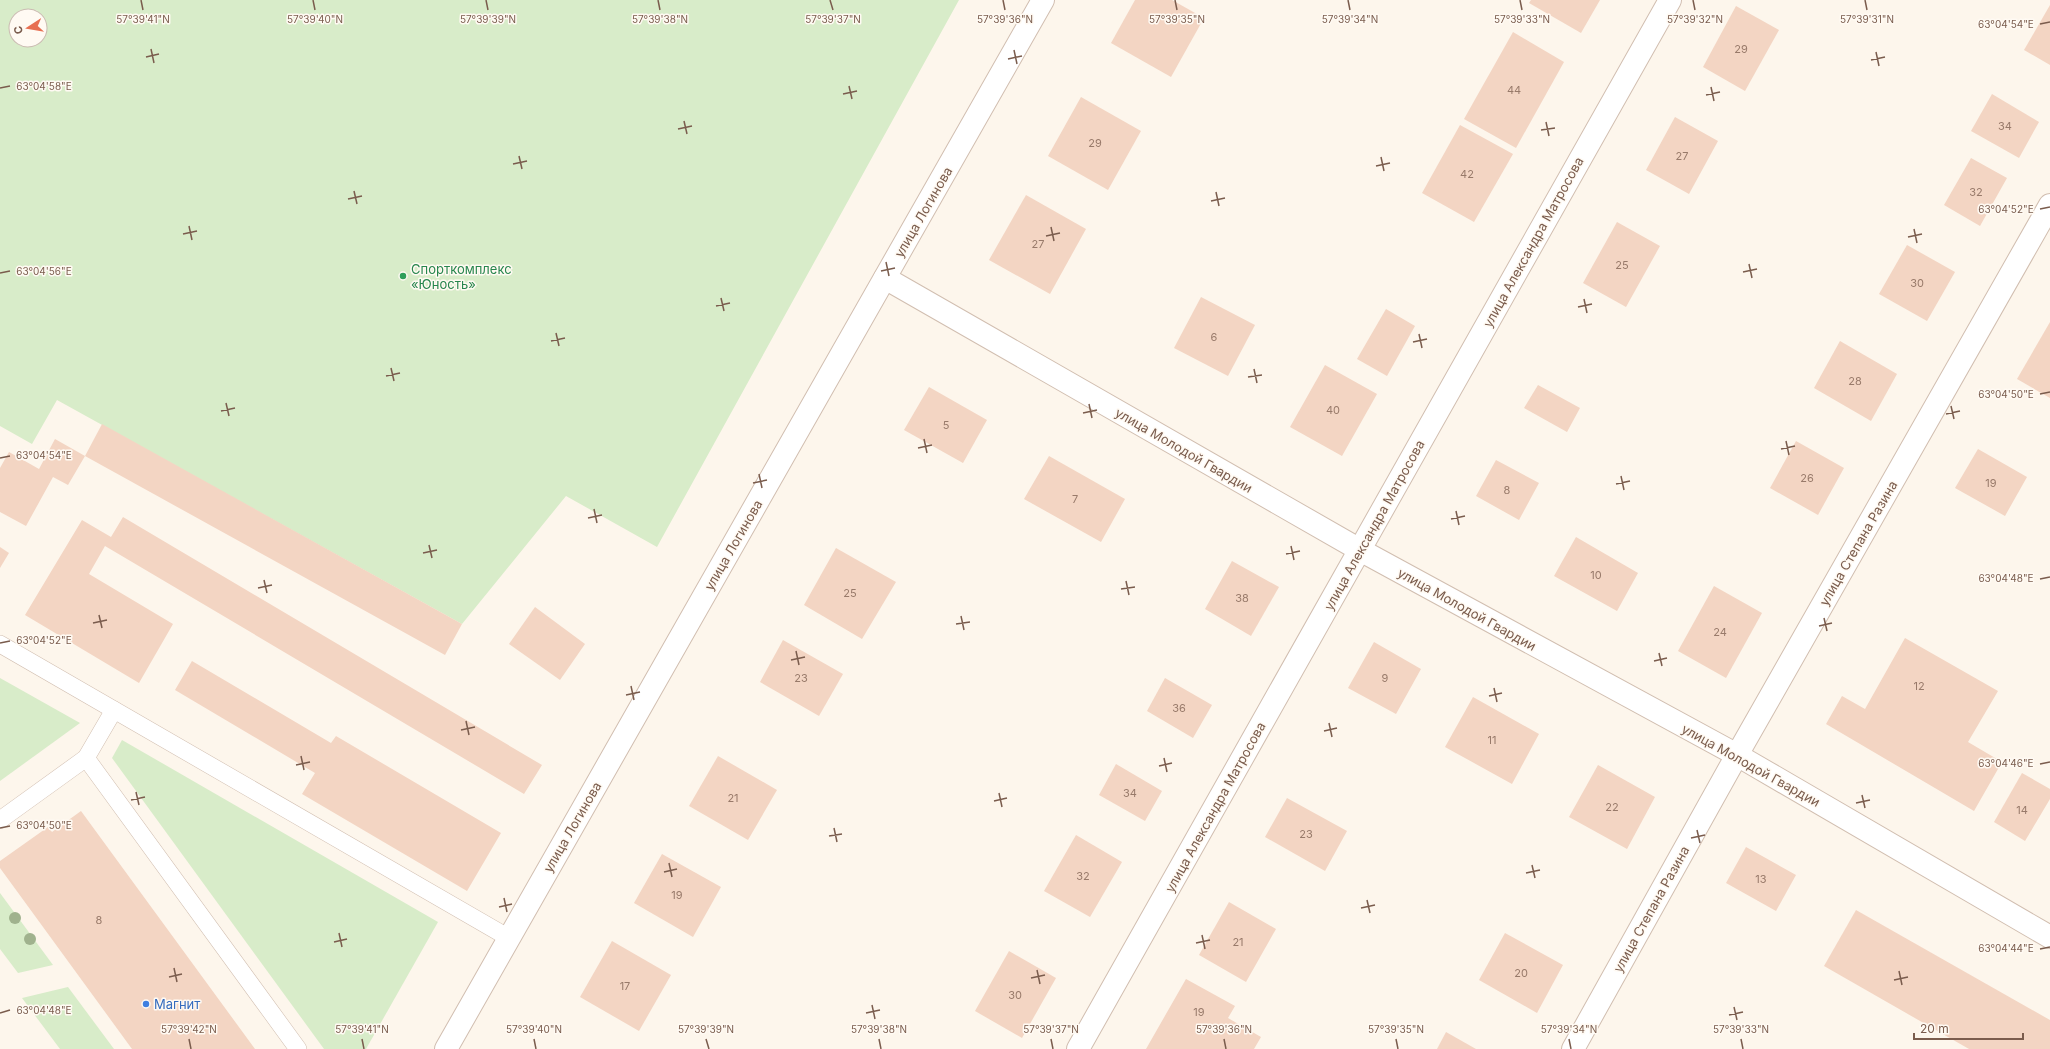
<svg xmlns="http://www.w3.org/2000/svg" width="2050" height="1049" font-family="Inter,sans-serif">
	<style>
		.green { fill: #d8ecc9; fill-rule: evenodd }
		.building { fill: #f3d5c3 }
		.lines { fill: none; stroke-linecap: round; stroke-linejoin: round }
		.service-casing { stroke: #d1beb0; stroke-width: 18 }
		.minor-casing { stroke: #d1beb0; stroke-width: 24 }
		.tertiary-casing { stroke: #d1beb0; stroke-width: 24 }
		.service { stroke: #fff; stroke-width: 17 }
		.minor { stroke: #fff; stroke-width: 22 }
		.tertiary { stroke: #fff; stroke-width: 22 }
		.tree { fill: #a0b28e }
		.ticks { fill: none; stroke: #7a5c4d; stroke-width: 1.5 }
		.leisure-dot { fill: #2e9e5b; stroke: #fffaf3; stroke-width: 1.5 }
		.shop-dot { fill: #3f7fe0; stroke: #fffaf3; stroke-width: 1.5 }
		.labels { text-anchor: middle; stroke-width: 3; stroke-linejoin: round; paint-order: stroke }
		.number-label { font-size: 11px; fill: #987a6a }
		.street-label { font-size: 13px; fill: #7a5c4d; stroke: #fffaf3 }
		.leisure-label { font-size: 13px; fill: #27864d; stroke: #fffaf3; text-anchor: start }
		.shop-label { font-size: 13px; fill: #366cbe; stroke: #fffaf3; text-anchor: start }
		.ticks-label { font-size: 10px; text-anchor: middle; fill: #7a5c4d; stroke: #fffaf3; stroke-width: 3; stroke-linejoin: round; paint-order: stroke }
	</style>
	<rect width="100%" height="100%" fill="#fdf6ec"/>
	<g class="green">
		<path d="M0,0H959L657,547L566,496L462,624L57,400L32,444L0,426ZM16,16H40V40H16Z"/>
		<path d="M0,678L80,723L0,781Z"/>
		<path d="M122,740L438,922L366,1049H324L112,758Z"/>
		<path d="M0,893L53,965L18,973L0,949Z"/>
		<path d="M68,987L114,1049H60L22,998Z"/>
	</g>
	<g class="building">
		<path d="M1135,0H1172L1204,18L1171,77L1111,43Z"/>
		<path d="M1531,0H1600L1581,33L1529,3Z"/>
		<path d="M2050,5V65L2024,50Z"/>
		<path d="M1736,6L1779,30L1745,91L1703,67Z"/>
		<path d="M1513,32L1564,62L1516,148L1464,119Z"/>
		<path d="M1992,94L2039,122L2019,158L1971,131Z"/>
		<path d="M1081,97L1141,131L1108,190L1048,156Z"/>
		<path d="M1675,117L1718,141L1689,194L1646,170Z"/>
		<path d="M1460,125L1513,154L1474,222L1422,193Z"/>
		<path d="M1971,158L2007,178L1980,226L1944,205Z"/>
		<path d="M1026,195L1086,229L1050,294L989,260Z"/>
		<path d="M1617,222L1660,246L1626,307L1583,283Z"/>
		<path d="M1907,245L1955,272L1927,321L1879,294Z"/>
		<path d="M1201,297L1255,325L1228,376L1174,348Z"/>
		<path d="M1386,309L1415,326L1387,376L1357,359Z"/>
		<path d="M2050,322V398L2017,379Z"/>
		<path d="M1840,341L1897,374L1871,421L1814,388Z"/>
		<path d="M1325,365L1377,394L1342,456L1290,427Z"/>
		<path d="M1538,385L1580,408L1567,432L1524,408Z"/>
		<path d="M929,387L987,420L963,463L904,430Z"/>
		<path d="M102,424L462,624L445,655L85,456Z"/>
		<path d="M55,439L85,456L68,485L53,477L26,526L0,512V468L9,452L39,469Z"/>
		<path d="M1796,441L1844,468L1818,515L1770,488Z"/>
		<path d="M1978,449L2027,477L2005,516L1955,488Z"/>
		<path d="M1049,456L1125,499L1101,542L1024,499Z"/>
		<path d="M1496,460L1539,483L1519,520L1476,496Z"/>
		<path d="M123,517L542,765L524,794L105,546L89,574L173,624L139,683L25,615L82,520L111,537Z"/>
		<path d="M1576,537L1638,573L1617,611L1554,576Z"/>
		<path d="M0,547L9,553L0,568Z"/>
		<path d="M836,548L896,582L862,639L804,605Z"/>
		<path d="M1232,561L1279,587L1251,636L1205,609Z"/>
		<path d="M1714,586L1762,613L1726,678L1678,651Z"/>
		<path d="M535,607L585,644L560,680L509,644Z"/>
		<path d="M1905,638L1998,691L1968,742L2002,762L1974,811L1826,724L1842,696L1865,709Z"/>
		<path d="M783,640L843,674L819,716L760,682Z"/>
		<path d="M1374,642L1421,669L1396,714L1348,688Z"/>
		<path d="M192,661L331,743L336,736L501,833L467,891L302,794L315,773L175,690Z"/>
		<path d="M1165,678L1212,705L1193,738L1147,711Z"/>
		<path d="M1473,697L1539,734L1512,784L1445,747Z"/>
		<path d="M718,756L777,790L748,840L689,806Z"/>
		<path d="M1116,764L1162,791L1145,821L1099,795Z"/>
		<path d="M1598,765L1655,797L1627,849L1569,817Z"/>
		<path d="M2022,773L2050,789V799L2025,841L1994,822Z"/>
		<path d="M1287,798L1347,831L1325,871L1265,837Z"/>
		<path d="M81,811L255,1049H132L0,868V861L48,827L52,832Z"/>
		<path d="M1076,835L1122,862L1090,917L1044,891Z"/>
		<path d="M1746,847L1796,875L1776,911L1726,883Z"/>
		<path d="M662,854L721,887L693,937L634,903Z"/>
		<path d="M1229,902L1276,929L1246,982L1199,955Z"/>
		<path d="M1856,910L2050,1020V1049H1969L1824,966Z"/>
		<path d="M1505,933L1563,965L1537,1013L1479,980Z"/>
		<path d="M612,941L671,975L639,1031L580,997Z"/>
		<path d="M1009,951L1056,978L1022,1038L975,1011Z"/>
		<path d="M1186,979L1235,1006L1228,1018L1261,1037L1254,1049H1146Z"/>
		<path d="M1446,1032L1476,1049H1437Z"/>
	</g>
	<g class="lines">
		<defs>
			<g id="service">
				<path d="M0,644L509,938"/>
				<path d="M86,758L298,1049"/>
				<path d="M0,820L86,758L114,710"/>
			</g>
			<g id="minor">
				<path d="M885,278L1360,550L1737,755L2050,937"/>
				<path d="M446,1049L1043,0"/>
				<path d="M1573,1049L1737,755L2050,205"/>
			</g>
			<path id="tertiary" d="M1078,1049L1670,0"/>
		</defs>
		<use href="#service" class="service-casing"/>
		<use href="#minor" class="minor-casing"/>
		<use href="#tertiary" class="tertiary-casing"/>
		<use href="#service" class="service"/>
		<use href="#minor" class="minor"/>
		<use href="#tertiary" class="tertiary"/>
	</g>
	<g class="tree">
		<circle cx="15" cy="918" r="6"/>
		<circle cx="30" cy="939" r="6"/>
	</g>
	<path class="ticks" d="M141,0L143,10M313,0L315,10M486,0L488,10M658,0L660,10M830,0L833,10M1003,0L1005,10M1175,0L1177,10M1348,0L1350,10M1520,0L1522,10M1693,0L1695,10M1865,0L1867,10M2040,24L2050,22M151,49L154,63M1014,50L1017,64M1876,52L1879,66M146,57L159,54M1008,59L1022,56M1871,60L1885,57M849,86L852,99M1711,87L1714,101M0,88L10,86M843,94L857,91M1706,95L1720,92M684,121L687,134M1546,122L1549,136M678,129L692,126M1541,130L1555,128M519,156L522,169M1381,157L1384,171M513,164L527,161M1376,166L1390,163M354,191L357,204M1216,192L1219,206M348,199L362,196M1211,201L1225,198M2040,209L2050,207M189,226L192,240M1051,227L1054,241M1914,229L1917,243M183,234L197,231M1046,236L1060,233M1908,237L1922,234M886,262L889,276M1749,264L1752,278M881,271L895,268M1743,272L1757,269M0,273L10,271M721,298L724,311M1584,299L1587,313M716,306L730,303M1578,307L1592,304M556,333L559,346M1419,334L1422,348M551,341L565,338M1413,342L1427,339M391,368L394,381M1254,369L1257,383M386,376L400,373M1248,377L1262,375M2040,394L2050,392M226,403L229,416M1089,404L1092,418M1951,406L1954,419M221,411L235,408M1083,413L1097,410M1946,414L1960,411M924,439L927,453M1786,441L1789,455M918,448L932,445M1781,449L1795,446M0,458L10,456M759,474L762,488M1621,476L1624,490M753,483L767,480M1616,484L1630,481M594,509L597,523M1456,511L1459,525M588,518L602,515M1451,519L1465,516M429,545L432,558M1291,546L1294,560M423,553L437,550M1286,554L1300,551M2040,579L2050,577M264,580L267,593M1126,581L1129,595M258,588L272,585M1121,589L1135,587M99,615L102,628M961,616L964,630M1824,618L1827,631M93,623L107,620M956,624L970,622M1819,626L1832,623M0,643L10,641M796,651L799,665M1659,653L1662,666M791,660L805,657M1654,661L1667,658M631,686L634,700M1494,688L1497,702M626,695L640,692M1489,696L1502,693M466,721L469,735M1329,723L1332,737M461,730L475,727M1324,731L1337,728M301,756L304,770M1164,758L1167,772M2040,764L2050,762M296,765L310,762M1159,766L1172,763M136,792L139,805M999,793L1002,807M1862,795L1865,808M131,800L145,797M994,801L1007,798M1856,803L1870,800M0,828L10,826M834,828L837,842M1697,830L1700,843M829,836L842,834M1691,838L1705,835M669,863L672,877M1532,865L1535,878M664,872L677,869M1526,873L1540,870M504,898L507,912M1367,900L1370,913M499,907L512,904M1361,908L1375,905M339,933L342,947M1202,935L1205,949M334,942L347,939M1196,943L1210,940M2040,949L2050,947M174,968L177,982M1037,970L1040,984M1899,971L1902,985M169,977L182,974M1031,978L1045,975M1894,980L1908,977M872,1005L875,1019M1734,1007L1737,1020M0,1013L10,1010M866,1013L880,1010M1729,1015L1743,1012M189,1039L191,1049M362,1039L364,1049M534,1039L536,1049M706,1039L709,1049M879,1039L881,1049M1051,1039L1053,1049M1224,1039L1226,1049M1396,1039L1398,1049M1569,1039L1571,1049M1741,1039L1743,1049"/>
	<circle class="leisure-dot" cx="403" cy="276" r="4"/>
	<circle class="shop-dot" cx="146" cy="1004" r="4"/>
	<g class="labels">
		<g class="number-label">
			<text x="1741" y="53">29</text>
			<text x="1514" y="94">44</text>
			<text x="2005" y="130">34</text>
			<text x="1095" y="147">29</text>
			<text x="1682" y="160">27</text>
			<text x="1467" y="178">42</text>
			<text x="1976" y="196">32</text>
			<text x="1038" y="248">27</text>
			<text x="1622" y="269">25</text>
			<text x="1917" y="287">30</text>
			<text x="1214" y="341">6</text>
			<text x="1855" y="385">28</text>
			<text x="1333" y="414">40</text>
			<text x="946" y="429">5</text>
			<text x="1807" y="482">26</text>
			<text x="1991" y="487">19</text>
			<text x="1507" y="494">8</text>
			<text x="1075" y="503">7</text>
			<text x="1596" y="579">10</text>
			<text x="850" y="597">25</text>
			<text x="1242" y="602">38</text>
			<text x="1720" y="636">24</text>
			<text x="801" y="682">23</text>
			<text x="1385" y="682">9</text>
			<text x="1919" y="690">12</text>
			<text x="1179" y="712">36</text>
			<text x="1492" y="744">11</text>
			<text x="1130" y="797">34</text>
			<text x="733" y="802">21</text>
			<text x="1612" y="811">22</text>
			<text x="2022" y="814">14</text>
			<text x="1306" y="838">23</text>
			<text x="1083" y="880">32</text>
			<text x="1761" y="883">13</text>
			<text x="677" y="899">19</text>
			<text x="99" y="924">8</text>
			<text x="1238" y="946">21</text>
			<text x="1521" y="977">20</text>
			<text x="625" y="990">17</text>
			<text x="1015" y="999">30</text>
			<text x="1199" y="1016">19</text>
		</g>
		<g class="street-label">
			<text transform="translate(923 212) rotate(-60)" y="5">улица Логинова</text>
			<text transform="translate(1533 242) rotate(-61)" y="5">улица Александра Матросова</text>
			<text transform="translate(1184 450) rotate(30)" y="5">улица Молодой Гвардии</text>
			<text transform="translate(1374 525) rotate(-61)" y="5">улица Александра Матросова</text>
			<text transform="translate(1858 543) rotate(-60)" y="5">улица Степана Разина</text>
			<text transform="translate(733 545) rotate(-60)" y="5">улица Логинова</text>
			<text transform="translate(1467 609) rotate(29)" y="5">улица Молодой Гвардии</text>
			<text transform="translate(1751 765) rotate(29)" y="5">улица Молодой Гвардии</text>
			<text transform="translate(1215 807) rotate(-61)" y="5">улица Александра Матросова</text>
			<text transform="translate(572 827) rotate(-60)" y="5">улица Логинова</text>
			<text transform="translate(1651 909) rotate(-61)" y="5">улица Степана Разина</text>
		</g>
		<g class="leisure-label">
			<text x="411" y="274">Спорткомплекс<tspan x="411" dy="15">«Юность»</tspan></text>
		</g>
		<g class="shop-label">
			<text x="154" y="1009">Магнит</text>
		</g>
	</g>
	<g class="ticks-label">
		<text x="143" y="23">57°39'41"N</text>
		<text x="315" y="23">57°39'40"N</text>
		<text x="488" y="23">57°39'39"N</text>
		<text x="660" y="23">57°39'38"N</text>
		<text x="833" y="23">57°39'37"N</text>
		<text x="1005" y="23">57°39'36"N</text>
		<text x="1177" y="23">57°39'35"N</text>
		<text x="1350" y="23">57°39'34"N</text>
		<text x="1522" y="23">57°39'33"N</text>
		<text x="1695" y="23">57°39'32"N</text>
		<text x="1867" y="23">57°39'31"N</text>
		<text x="2006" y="28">63°04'54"E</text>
		<text x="44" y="90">63°04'58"E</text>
		<text x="2006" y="213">63°04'52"E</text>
		<text x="44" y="275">63°04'56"E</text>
		<text x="2006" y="398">63°04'50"E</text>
		<text x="44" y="459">63°04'54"E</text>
		<text x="2006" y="582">63°04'48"E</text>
		<text x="44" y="644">63°04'52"E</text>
		<text x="2006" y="767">63°04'46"E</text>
		<text x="44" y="829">63°04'50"E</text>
		<text x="2006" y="952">63°04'44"E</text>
		<text x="44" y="1014">63°04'48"E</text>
		<text x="189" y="1033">57°39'42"N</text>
		<text x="362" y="1033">57°39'41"N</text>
		<text x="534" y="1033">57°39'40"N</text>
		<text x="706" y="1033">57°39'39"N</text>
		<text x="879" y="1033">57°39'38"N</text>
		<text x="1051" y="1033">57°39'37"N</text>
		<text x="1224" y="1033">57°39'36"N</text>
		<text x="1396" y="1033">57°39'35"N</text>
		<text x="1569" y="1033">57°39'34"N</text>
		<text x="1741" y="1033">57°39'33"N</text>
	</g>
	<g transform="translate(28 28) rotate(258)"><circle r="19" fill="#fffaf3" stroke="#cabbb1"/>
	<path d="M0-3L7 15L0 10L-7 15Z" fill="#e76f51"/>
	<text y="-6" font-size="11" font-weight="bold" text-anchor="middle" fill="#7a5c4d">С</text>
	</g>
	<path d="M1914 1033v6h109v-6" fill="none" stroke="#7a5c4d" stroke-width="2"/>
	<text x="1920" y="1033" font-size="12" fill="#7a5c4d" stroke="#fffaf3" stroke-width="3" paint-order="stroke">20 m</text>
</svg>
